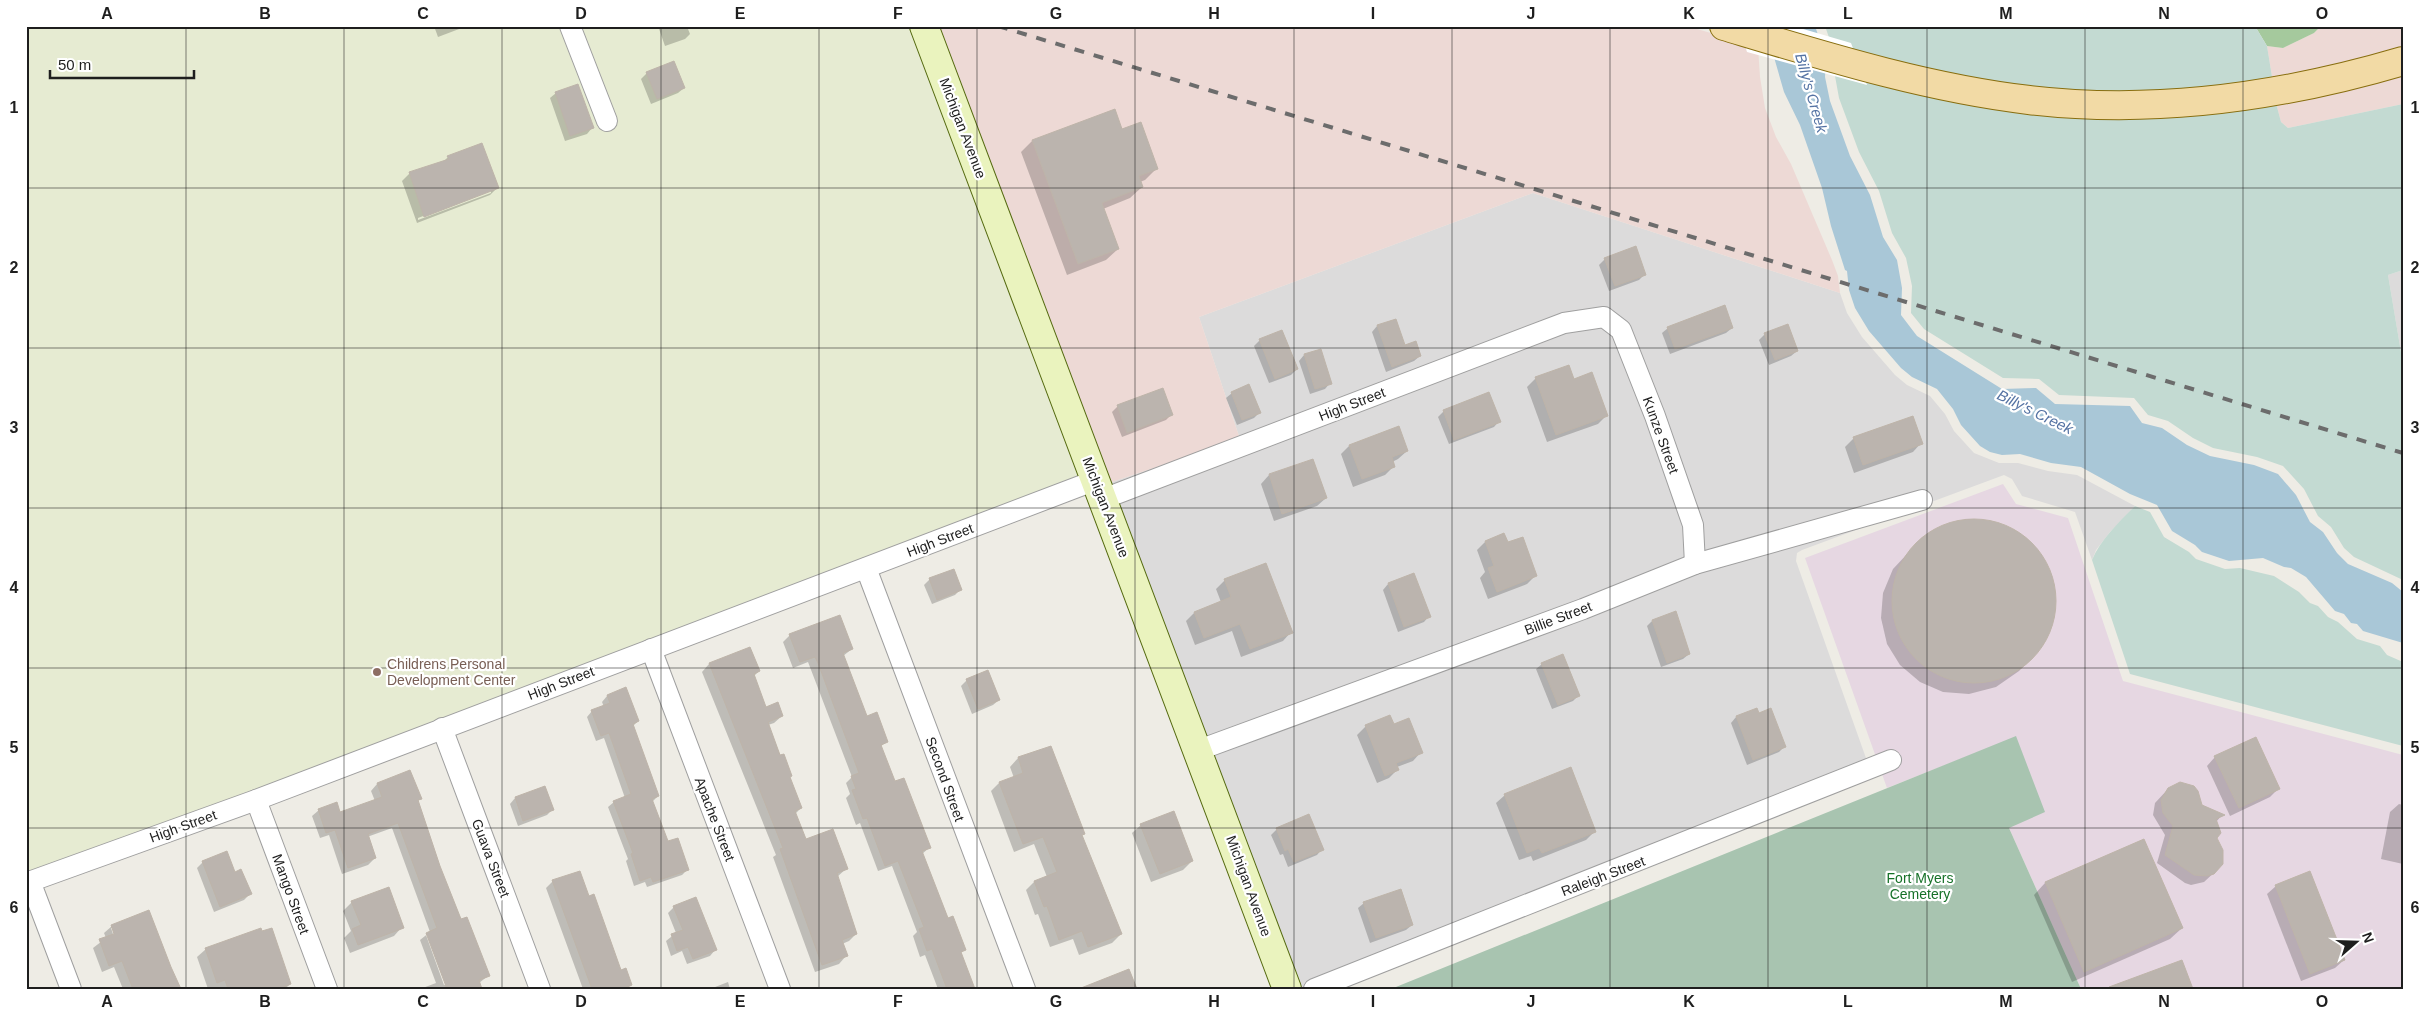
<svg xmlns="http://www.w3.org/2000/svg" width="2429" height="1015" font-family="Arial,sans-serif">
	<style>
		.residential { fill: #dcdbdb }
		.commercial { fill: #edd9d5 }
		.industrial { fill: #e6d7e2 }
		.farmland { fill: #e6ebd2 }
		.forest { fill: #a5c99d }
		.wetland { fill: #c3dad2 }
		.cemetery { fill: #a8c4b0 }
		.water { fill: #a9c7d7 }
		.pier { fill: #fff }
		.shadow { fill: #0003; fill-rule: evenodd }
		.building { fill: #bbb4ae; stroke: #beb4a9 }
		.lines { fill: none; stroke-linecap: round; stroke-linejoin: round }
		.street-casing { stroke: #9f9f9f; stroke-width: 22 }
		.secondary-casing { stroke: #556a10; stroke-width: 30 }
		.primary-casing { stroke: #886e0f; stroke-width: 30 }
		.street { stroke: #fff; stroke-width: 20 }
		.secondary { stroke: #eaf3be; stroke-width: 28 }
		.primary { stroke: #f2daa5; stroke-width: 28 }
		.rail { stroke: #6c6c6c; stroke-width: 4; stroke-dasharray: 10 10; stroke-linecap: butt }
		.grid { fill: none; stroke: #1e1e1e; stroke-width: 1; stroke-opacity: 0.55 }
		.education-dot { fill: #8d6e63; stroke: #fff; stroke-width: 2 }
		.labels { text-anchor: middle; stroke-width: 4.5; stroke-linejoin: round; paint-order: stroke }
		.street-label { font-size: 14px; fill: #1e1e1e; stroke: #fff }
		.education-label { font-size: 14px; fill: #785e54; stroke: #fff; text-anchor: start }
		.park-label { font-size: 14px; fill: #167128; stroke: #fff }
		.water-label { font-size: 15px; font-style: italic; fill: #5472a3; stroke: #fff }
		.neatline { fill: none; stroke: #1e1e1e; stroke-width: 2 }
		.grid-label { font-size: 16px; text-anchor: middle; font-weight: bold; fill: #1e1e1e }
	</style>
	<rect width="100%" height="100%" fill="#eeece5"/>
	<g class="residential">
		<path d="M1533,193L1840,293L1847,313L1862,337L1895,375L1907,385L1930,396L1945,414L1954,431L1974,453L1999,463H2018L2048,471L2077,475L2135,506L2110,532L2096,550L2092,560L2075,512L2022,496L2012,479L2004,475L1802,550L1797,553L1796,561L1872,775L1335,989H1299L1109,483L1240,439L1199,317Z"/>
		<path d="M2403,270V364L2388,275Z"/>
	</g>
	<g class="commercial">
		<path d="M936,26H1687L1758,47L1760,77L1765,108L1776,137L1791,164L1832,260L1838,276L1840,293L1533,193L1199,317L1240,439L1109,483Z"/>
		<path d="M2321,26H2403V51L2273,83L2267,46L2283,48L2314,33Z"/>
		<path d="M2403,72V104L2288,128L2281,122L2276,103Z"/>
	</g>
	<path class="industrial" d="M2003,484L2016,504L2068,518L2123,681L2403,755V989H2081L2009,828L2016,737L1887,788L1805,558Z"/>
	<path class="farmland" d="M26,26H912L1088,491L26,893Z"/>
	<path class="forest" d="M2255,26H2321L2314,33L2283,48L2267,46Z"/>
	<g class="wetland">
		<path d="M1825,26H2255L2267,46L2273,83L2226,90L2086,95L1952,77L1832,46Z"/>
		<path d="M1835,76H1862L1946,97L2276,103L2281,122L2288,128L2403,104V270L2388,275L2403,364V580L2354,557L2344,548L2331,527L2318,516L2304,489L2283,466L2257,457L2213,448L2193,438L2168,421L2148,415L2134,398L2059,395L2039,379L2003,378L1924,329L1911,313L1912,286L1906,258L1892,233L1879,191L1859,152L1839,98Z"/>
		<path d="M2135,506L2150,512L2164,537L2189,552L2196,559L2225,569L2240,568L2274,576L2299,592L2310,603L2318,606L2328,617L2338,622L2357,639L2380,646L2387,655L2403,662V746L2130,674L2092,560C2101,539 2119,522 2135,506Z"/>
	</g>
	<path class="cemetery" d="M2016,736L2045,812L2009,828L2081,989H1391Z"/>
	<path class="water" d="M1765,26H1815L1826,58L1825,77L1830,101L1850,156L1870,195L1883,237L1897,260L1902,288L1901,315L1917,336L2002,389L2036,388L2055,404L2130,406L2142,423L2162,428L2187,445L2210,456L2254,465L2278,474L2296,495L2310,522L2323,532L2337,553L2348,564L2392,583L2403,592V643L2363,631L2357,624L2351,623L2344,614L2335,611L2306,577L2291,568L2284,567L2263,558L2229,561L2202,552L2195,545L2172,531L2157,505L2130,494L2081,467L2051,463L2020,454L2002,455L1990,452L1980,446L1961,425L1953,409L1937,389L1912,377L1901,368L1869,331L1855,308L1849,290L1847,271L1845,270L1831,226L1822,188L1800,125L1784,92Z"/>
	<path class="pier" d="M1739,26H1793L1851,43L1867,85L1747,52Z"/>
	<g class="shadow">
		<path d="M434,26H467L438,37Z"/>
		<path d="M658,26H691L688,29L690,34L685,39L665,46Z"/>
		<path d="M647,73L684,88L678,93L651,104L641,79Z"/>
		<path d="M556,93L592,128L587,134L565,141L550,98Z"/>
		<path d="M1114,110L1122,130L1157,168L1145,180L1140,182L1142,187L1130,198L1103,209L1118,249L1106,260L1067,275L1021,152L1032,141Z"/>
		<path d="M448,157L497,188L490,195L417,223L402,181L410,173L443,162ZM491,190V193L418,220V218Z"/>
		<path d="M1605,259L1645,274L1639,280L1609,291L1599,265Z"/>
		<path d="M1395,320L1404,347L1420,356L1414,361L1386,372L1372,332L1377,326Z"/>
		<path d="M1668,328H1732L1726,333L1670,354L1662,333Z"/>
		<path d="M1765,334L1797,351L1791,356L1769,365L1759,340Z"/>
		<path d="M1260,340L1297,369L1291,375L1269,383L1254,346Z"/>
		<path d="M1304,355L1330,383L1325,389L1310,394L1299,361Z"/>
		<path d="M1536,378L1573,380L1607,415L1598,424L1547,442L1527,387Z"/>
		<path d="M1232,393L1259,413L1254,418L1237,425L1226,398Z"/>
		<path d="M1118,406L1171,415L1166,420L1122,437L1112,412Z"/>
		<path d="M1444,411L1499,421L1494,427L1449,444L1438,417Z"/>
		<path d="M1854,438L1921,443L1913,452L1854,473L1845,447Z"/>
		<path d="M1349,446L1407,451L1398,459L1392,462L1394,466L1385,475L1353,487L1341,454Z"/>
		<path d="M1313,460L1326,498L1317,506L1274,521L1261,484L1269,475Z"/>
		<path d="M1969,519L1997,523L2022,535L2042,556L2053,581L2055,609L2047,636L2031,659L2019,671L1996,687L1969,694L1943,692L1920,682L1900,665L1887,644L1881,618L1883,593L1893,569L1922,538L1944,525Z"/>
		<path d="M1485,542L1507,544L1536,575L1527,584L1488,599L1480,578L1485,572L1477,550Z"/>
		<path d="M1413,575L1429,616L1424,622L1398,632L1383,590L1388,584Z"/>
		<path d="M930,579L960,590L955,595L932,604L924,585Z"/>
		<path d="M1225,580L1291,632L1283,641L1241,657L1232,631L1195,645L1186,621L1194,613L1221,602L1216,589Z"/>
		<path d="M1652,621L1689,654L1683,659L1661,667L1647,626Z"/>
		<path d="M790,635L852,649L843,656L866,718L886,742L880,747L894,783L929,848L922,854L948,919L964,949L960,954L973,989H938L925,955L920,957L913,936L917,932L892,866L878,871L860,823L856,825L846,798L850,794L846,783L852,777L808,662L793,668L783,642Z"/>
		<path d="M750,648L759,671L754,676L766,708L782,716L774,723L768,725L801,808L795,814L805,841L847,868L837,877L856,934L849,941L842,944L846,956L839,964L815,972L773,857L776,855L702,672L709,664Z"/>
		<path d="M1542,664L1578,696L1573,701L1552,709L1536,669Z"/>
		<path d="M967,680L999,700L993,705L972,714L961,686Z"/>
		<path d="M626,689L638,721L633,726L658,796L652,802L668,843L687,870L682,875L647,887L645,882L634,886L626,861L628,859L608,807L614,802L625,798L604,738L596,741L587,717L592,711L604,707L602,702L607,696Z"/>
		<path d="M1756,710L1784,747L1779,752L1747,765L1731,723L1736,717Z"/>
		<path d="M1366,726H1394L1421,752L1413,761L1397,767V770L1389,778L1377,783L1357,735Z"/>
		<path d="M2215,757L2278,789L2270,797L2230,816L2207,766Z"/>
		<path d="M1018,758L1081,836L1121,934L1112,943L1079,955L1073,939L1050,947L1038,914L1035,915L1026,890L1034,882L1047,877L1034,844L1014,852L991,791L999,783L1014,778L1010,767Z"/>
		<path d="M410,771L420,799L417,802L439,866L461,920L488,976L479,983L481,989H420L436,983L420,940L430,932L392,828L367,837L375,858L368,865L342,874L329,835L320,838L312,816L319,810L339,813L375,801L371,791L377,784ZM426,935H428L447,984L444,985Z"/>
		<path d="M545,787L553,809L547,815L518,826L510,804L515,798Z"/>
		<path d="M2168,789L2222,815L2216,822L2218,869L2204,882L2191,885L2185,883L2157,863L2165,835L2153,815L2155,803Z"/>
		<path d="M1505,795L1595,831L1586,840L1533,861L1531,856L1519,860L1496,803Z"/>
		<path d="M2399,804L2403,805V864L2381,859L2390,812Z"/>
		<path d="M1141,825L1192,861L1183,870L1151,882L1132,833Z"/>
		<path d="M1277,829L1322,849L1317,855L1288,867L1283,854L1280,855L1271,835Z"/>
		<path d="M2143,840L2182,928L2170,939L2072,982L2034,895L2045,883Z"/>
		<path d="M203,862L234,874L250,894L244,900L214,912L197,868Z"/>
		<path d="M553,881L588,898L620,971L631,985L626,989H583L546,888Z"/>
		<path d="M2276,886L2344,960L2335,968L2301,981L2267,894Z"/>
		<path d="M352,902L402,927L394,936L350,953L344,938L351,931L343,911Z"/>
		<path d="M1364,903L1412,925L1406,930L1370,943L1358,908Z"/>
		<path d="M674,907L715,950L710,956L687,964L682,951L671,956L666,941L676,933L668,913Z"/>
		<path d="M112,926L180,989H123L114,967L102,972L93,948L106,938L104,933ZM111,928H113L115,940Z"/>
		<path d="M206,949L290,984L285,989H208L197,957Z"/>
		<path d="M728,982L730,989H710Z"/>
	</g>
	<g class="building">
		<path d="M674,61L685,88L657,99L646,72Z"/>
		<path d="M578,84L594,128L570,136L555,92Z"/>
		<path d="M1115,109L1122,129L1141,122L1158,169L1139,176L1143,187L1102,203L1119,249L1078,264L1032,140Z"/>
		<path d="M482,143L499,188L424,217L409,172L449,159L447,156Z"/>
		<path d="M1636,246L1646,275L1615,286L1604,258Z"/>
		<path d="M1725,305L1733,328L1675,349L1667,327Z"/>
		<path d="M1396,319L1405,345L1416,341L1421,356L1392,367L1377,325Z"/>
		<path d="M1788,324L1798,351L1775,360L1764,333Z"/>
		<path d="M1282,330L1298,369L1275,379L1259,339Z"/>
		<path d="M1321,349L1332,384L1315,389L1304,354Z"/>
		<path d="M1569,365L1574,379L1592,372L1608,416L1556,435L1535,377Z"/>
		<path d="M1249,384L1261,413L1242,420L1231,392Z"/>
		<path d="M1163,388L1173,415L1127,433L1117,405Z"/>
		<path d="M1489,392L1501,422L1454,440L1443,410Z"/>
		<path d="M1913,416L1923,444L1863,465L1853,437Z"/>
		<path d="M1399,426L1408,451L1392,457L1395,467L1362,479L1349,445Z"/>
		<path d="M1313,459L1327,498L1282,514L1269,474Z"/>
		<circle cx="1974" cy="601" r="82"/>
		<path d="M1504,533L1508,542L1523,537L1537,576L1497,592L1488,568L1494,566L1485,541Z"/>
		<path d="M1266,563L1293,633L1250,649L1240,624L1204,638L1194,612L1231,597L1224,579Z"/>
		<path d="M954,569L962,590L937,600L929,578Z"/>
		<path d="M1414,573L1431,617L1404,627L1388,583Z"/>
		<path d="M1676,611L1690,654L1667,663L1652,620Z"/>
		<path d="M840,615L853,649L843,653L867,716L877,712L888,742L881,745L895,781L904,778L931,848L922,851L948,918L953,916L966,950L961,952L975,989H947L932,949L927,951L919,929L924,927L898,861L885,866L867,818L863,819L852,790L856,789L851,776L859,773L818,663L815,657L800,662L789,634Z"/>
		<path d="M750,647L760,671L754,674L766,707L778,702L783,716L768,722L780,755L784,754L792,776L790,777L802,808L795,811L806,839L833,829L848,869L837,873L857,934L842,940L848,956L822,965L780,849L783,848L709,663Z"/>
		<path d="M1563,654L1580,696L1558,705L1541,663Z"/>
		<path d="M988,670L1000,700L978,709L966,679Z"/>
		<path d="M626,687L639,721L633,724L659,796L652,799L668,841L678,838L689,870L653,882L651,877L640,881L631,854L633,853L613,801L631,794L609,733L601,736L591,710L610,703L607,695Z"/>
		<path d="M1757,708L1759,713L1771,708L1786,747L1753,760L1736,716Z"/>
		<path d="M1390,715L1394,724L1409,718L1423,753L1396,763L1399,770L1385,776L1365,725Z"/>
		<path d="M2256,737L2280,789L2239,808L2214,756Z"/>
		<path d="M1051,746L1085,834L1082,835L1122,934L1088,947L1082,931L1059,940L1047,906L1044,907L1034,881L1057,872L1043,837L1023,844L999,782L1023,773L1018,757Z"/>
		<path d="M1571,767L1596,832L1542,853L1539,848L1527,853L1504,794Z"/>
		<path d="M410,770L422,799L418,800L440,866L461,919L467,917L490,976L479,980L482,989H447L426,933L437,928L398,823L368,834L376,858L348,868L335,830L326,833L318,809L337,802L340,812L382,797L377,783Z"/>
		<path d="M2180,782L2194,786L2198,791L2202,805L2225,815L2216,819L2221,833L2217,838L2223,850V864L2214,874L2207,876L2194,875L2165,855L2173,826L2163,813L2161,800L2168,788Z"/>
		<path d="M545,786L554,810L523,821L515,797Z"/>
		<path d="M1174,811L1193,861L1160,874L1140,824Z"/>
		<path d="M1309,814L1324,850L1294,862L1288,849L1285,851L1276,828Z"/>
		<path d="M2144,839L2183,928L2084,972L2045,882Z"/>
		<path d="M227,851L235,872L241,869L252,894L220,907L202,861Z"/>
		<path d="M580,871L589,896L594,894L621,970L626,968L632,985L623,989H592L552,880Z"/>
		<path d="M2310,871L2345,960L2310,974L2275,885Z"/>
		<path d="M389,887L404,928L358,945L352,929L361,925L351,901Z"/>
		<path d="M1401,889L1413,925L1376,938L1363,902Z"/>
		<path d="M696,897L717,950L693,959L688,947L677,951L671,934L683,930L673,906Z"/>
		<path d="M149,910L171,967L181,989H133L122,961L109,966L99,939L114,934L111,925Z"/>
		<path d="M261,928L262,931L272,928L291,984L279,989H228L225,980L217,983L205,948Z"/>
		<path d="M2182,960L2193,989H2109V987Z"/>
		<path d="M1129,969L1137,989H1082L1081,988Z"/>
	</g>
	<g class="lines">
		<defs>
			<g id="street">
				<path d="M570,26L607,121"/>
				<path d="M1103,499L1564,323L1604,317L1621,330L1655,416L1693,525L1695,564"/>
				<path d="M866,568L1025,989"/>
				<path d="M651,649L780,989"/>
				<path d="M442,728L540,989"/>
				<path d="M1199,750L1583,609L1695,564L1922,500"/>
				<path d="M256,800L327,989"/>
				<path d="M30,881L71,989"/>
				<path d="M26,883L256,800L1096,480"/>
				<path d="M1314,989L1891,760"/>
			</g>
			<path id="secondary" d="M924,26L1287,989"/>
			<path id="primary" d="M1724,26C1824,56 1926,88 2029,100C2156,115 2281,97 2403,61"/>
		</defs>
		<use href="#street" class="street-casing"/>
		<use href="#secondary" class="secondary-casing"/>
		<use href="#primary" class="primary-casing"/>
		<use href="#street" class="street"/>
		<use href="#secondary" class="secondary"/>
		<use href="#primary" class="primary"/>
		<path class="rail" d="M998,26L2403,453"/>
	</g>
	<path class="grid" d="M186,26V989M344,26V989M502,26V989M661,26V989M819,26V989M977,26V989M1135,26V989M1294,26V989M1452,26V989M1610,26V989M1768,26V989M1927,26V989M2085,26V989M2243,26V989M26,188H2403M26,348H2403M26,508H2403M26,668H2403M26,828H2403"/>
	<circle class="education-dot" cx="377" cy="672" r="5"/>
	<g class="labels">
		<g class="street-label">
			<text transform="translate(963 128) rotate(69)" y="5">Michigan Avenue</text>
			<text transform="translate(1352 404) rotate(-21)" y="5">High Street</text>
			<text transform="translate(1661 435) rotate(70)" y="5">Kunze Street</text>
			<text transform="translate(1106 507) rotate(69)" y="5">Michigan Avenue</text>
			<text transform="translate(940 540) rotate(-21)" y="5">High Street</text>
			<text transform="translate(1558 618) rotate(-21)" y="5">Billie Street</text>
			<text transform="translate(561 683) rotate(-21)" y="5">High Street</text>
			<text transform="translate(945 779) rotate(70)" y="5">Second Street</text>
			<text transform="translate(715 819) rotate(69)" y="5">Apache Street</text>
			<text transform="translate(183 826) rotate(-20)" y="5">High Street</text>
			<text transform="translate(491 858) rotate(69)" y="5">Guava Street</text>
			<text transform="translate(1603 876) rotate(-21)" y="5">Raleigh Street</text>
			<text transform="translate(1249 886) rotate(70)" y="5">Michigan Avenue</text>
			<text transform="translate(291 894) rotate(70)" y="5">Mango Street</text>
		</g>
		<g class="education-label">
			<text x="387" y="669">Childrens Personal<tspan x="387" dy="16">Development Center</tspan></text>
		</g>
		<g class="park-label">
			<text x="1920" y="883">Fort Myers<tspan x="1920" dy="16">Cemetery</tspan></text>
		</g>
		<g class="water-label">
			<text transform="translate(1811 93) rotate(74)" y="5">Billy's Creek</text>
			<text transform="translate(2035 412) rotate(26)" y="5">Billy's Creek</text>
		</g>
	</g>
	<rect width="2429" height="1015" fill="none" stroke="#ffffff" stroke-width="55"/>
	<g transform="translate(2356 942) rotate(70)" stroke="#ffffff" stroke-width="4" paint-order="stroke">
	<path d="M0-4L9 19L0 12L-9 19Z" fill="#1e1e1e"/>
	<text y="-8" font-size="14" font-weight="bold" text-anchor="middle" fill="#1e1e1e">N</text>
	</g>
	<path d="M50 70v8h144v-8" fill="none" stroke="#1e1e1e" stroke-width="2.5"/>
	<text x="58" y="70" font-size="15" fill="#1e1e1e" stroke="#ffffff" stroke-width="4" paint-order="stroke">50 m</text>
	<rect x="28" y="28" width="2374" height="960" class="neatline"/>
	<g class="grid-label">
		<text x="107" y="19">A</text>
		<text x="265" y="19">B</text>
		<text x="423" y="19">C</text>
		<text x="581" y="19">D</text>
		<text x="740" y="19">E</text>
		<text x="898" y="19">F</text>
		<text x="1056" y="19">G</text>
		<text x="1214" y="19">H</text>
		<text x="1373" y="19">I</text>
		<text x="1531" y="19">J</text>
		<text x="1689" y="19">K</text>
		<text x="1848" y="19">L</text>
		<text x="2006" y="19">M</text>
		<text x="2164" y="19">N</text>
		<text x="2322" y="19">O</text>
		<text x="14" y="113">1</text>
		<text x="2415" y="113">1</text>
		<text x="14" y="273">2</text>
		<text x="2415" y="273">2</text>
		<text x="14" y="433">3</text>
		<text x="2415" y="433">3</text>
		<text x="14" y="593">4</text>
		<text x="2415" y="593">4</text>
		<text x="14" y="753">5</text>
		<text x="2415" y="753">5</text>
		<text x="14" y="913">6</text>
		<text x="2415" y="913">6</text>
		<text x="107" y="1007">A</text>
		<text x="265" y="1007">B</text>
		<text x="423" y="1007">C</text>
		<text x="581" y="1007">D</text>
		<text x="740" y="1007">E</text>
		<text x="898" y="1007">F</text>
		<text x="1056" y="1007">G</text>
		<text x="1214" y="1007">H</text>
		<text x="1373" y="1007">I</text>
		<text x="1531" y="1007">J</text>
		<text x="1689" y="1007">K</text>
		<text x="1848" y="1007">L</text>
		<text x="2006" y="1007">M</text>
		<text x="2164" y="1007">N</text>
		<text x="2322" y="1007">O</text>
	</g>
</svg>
